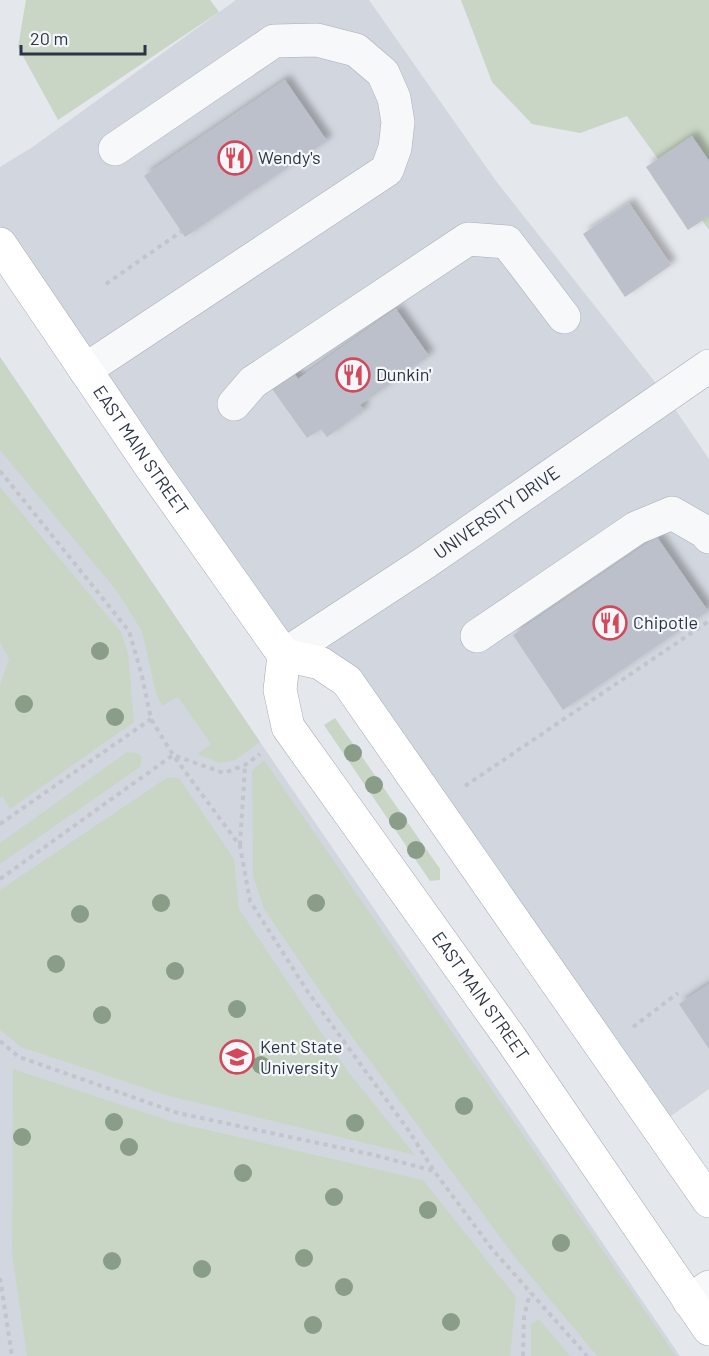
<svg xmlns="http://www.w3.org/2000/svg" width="709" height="1356" font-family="Barlow,sans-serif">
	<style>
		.built { fill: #d2d6de }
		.green { fill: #c9d6c5 }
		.building { fill: #bbc0ca; filter: url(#shadow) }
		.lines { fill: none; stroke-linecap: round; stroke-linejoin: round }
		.minor-casing { stroke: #a9aeb7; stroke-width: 34 }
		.major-casing { stroke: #a3abb8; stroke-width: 34 }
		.path { stroke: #c2c5cb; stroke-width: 4; stroke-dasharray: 4.5 4.5; stroke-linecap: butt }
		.minor { stroke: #f7f8fa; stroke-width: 33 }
		.major { stroke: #fff; stroke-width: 33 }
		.tree { fill: #899d89 }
		.labels { text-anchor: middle; stroke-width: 4.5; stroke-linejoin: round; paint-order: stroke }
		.poi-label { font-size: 18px; fill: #2b3445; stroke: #f4f6f9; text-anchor: start }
		.street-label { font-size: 18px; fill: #2b3445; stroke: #f4f6f9 }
	</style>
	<defs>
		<filter id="shadow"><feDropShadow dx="5.5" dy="-5.5" stdDeviation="3" flood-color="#0004"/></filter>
	</defs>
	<rect width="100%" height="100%" fill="#e4e7ec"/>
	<g class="built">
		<path d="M236,0H369L496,181L666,396L709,459V1089L657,1126L320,663L340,619L284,655L0,244V167L34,146Z"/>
		<path d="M0,357L260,742L680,1356H0Z"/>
	</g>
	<g class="green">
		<path d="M26,0H210L219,12L58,120L18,47Z"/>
		<path d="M461,0H709V230L627,116L580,133L532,124L492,82Z"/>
		<path d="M0,357L260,742L235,760L220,763L197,754L211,744L178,697L162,706L156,693L142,631L116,590L0,450Z"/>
		<path d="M0,487L121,632L128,654L134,722L10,809L3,797L0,798V685L9,659L0,643Z"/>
		<path d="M335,718L440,869V880L430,881L324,725Z"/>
		<path d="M127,752L138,753L142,758L140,767L0,864V843Z"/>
		<path d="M264,760L676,1356H597L514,1256L339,1019L264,909L253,876L252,771Z"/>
		<path d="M168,777L179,778L234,859L239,909L346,1069L415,1155L169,1096L21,1047L0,1030V890Z"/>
		<path d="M13,1069L173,1122L423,1180L516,1297L510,1356H27L12,1253Z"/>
		<path d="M539,1319L570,1356H531V1324Z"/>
	</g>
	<g class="building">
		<path d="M285,80L327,141L185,237L144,176Z"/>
		<path d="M692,136L709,161V216L688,230L646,167Z"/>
		<path d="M629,203L671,265L625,297L583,234Z"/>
		<path d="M396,309L429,356L360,405L364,410L327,437L321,429L307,438L270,386L292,370L298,379Z"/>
		<path d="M657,537L708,611L563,710L513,635Z"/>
		<path d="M709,984V1049L679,1004Z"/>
	</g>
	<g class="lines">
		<defs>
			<g id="minor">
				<path d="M85,370L387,170L395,148L398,122L394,98L383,73L356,50L317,40L274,41L115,149"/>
				<path d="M234,404L253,382L468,239L507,242L564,317"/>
				<path d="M477,636L636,528L672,513L705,532L709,537"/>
				<path id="s1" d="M284,655L426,562L709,366"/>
				<path d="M689,1301L709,1287"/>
			</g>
			<g id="major">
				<path id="s2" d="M0,244L151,467L284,655L320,663L347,681L709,1201"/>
				<path id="s3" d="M284,655L280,690L288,727L511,1039L709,1329"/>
			</g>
		</defs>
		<use href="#minor" class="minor-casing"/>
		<use href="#major" class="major-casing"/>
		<g class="path">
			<path d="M106,284L182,231"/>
			<path d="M0,471L129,631L142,676L151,719L173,755L240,846L250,901L308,992L409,1131L434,1171L492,1249L587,1356"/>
			<path d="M465,786L709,621"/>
			<path d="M0,824L151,719"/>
			<path d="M240,845L245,766"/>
			<path d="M0,879L173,755L224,773L245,765L260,754"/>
			<path d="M633,1027L678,993"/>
			<path d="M0,1041L19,1057L178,1113L374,1155L434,1171"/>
			<path d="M0,1278L12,1356"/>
			<path d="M523,1356L524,1317L530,1293"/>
		</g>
		<use href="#minor" class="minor"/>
		<use href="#major" class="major"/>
	</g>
	<g class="tree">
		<circle cx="100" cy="651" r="9"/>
		<circle cx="24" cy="704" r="9"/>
		<circle cx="115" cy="717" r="9"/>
		<circle cx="353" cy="753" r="9"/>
		<circle cx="374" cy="785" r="9"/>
		<circle cx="398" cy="821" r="9"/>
		<circle cx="416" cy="850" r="9"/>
		<circle cx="161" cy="903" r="9"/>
		<circle cx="316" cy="903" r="9"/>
		<circle cx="80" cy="914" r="9"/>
		<circle cx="56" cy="964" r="9"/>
		<circle cx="175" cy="971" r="9"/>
		<circle cx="237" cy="1009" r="9"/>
		<circle cx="102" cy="1015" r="9"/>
		<circle cx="261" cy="1065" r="9"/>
		<circle cx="464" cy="1106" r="9"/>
		<circle cx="114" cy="1122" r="9"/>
		<circle cx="355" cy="1123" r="9"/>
		<circle cx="22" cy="1137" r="9"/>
		<circle cx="129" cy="1147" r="9"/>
		<circle cx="243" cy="1173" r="9"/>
		<circle cx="334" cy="1197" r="9"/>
		<circle cx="428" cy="1210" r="9"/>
		<circle cx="561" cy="1243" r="9"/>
		<circle cx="304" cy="1258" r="9"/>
		<circle cx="112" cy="1261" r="9"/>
		<circle cx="202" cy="1269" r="9"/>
		<circle cx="344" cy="1287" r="9"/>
		<circle cx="451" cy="1322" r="9"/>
		<circle cx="313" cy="1325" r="9"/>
	</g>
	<defs>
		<symbol id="restaurant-ring" viewBox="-11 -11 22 22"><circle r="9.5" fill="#f4f6f9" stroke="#d1495b" stroke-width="1.5"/><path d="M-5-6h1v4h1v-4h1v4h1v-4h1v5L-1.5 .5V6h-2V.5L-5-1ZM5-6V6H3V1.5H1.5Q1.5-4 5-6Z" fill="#d1495b"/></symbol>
		<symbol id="university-ring" viewBox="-11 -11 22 22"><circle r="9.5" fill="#f4f6f9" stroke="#d1495b" stroke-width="1.5"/><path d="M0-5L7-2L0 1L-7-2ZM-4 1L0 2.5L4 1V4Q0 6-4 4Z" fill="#d1495b"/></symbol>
	</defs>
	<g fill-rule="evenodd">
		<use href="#restaurant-ring" x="216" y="139" width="38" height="38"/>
		<use href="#restaurant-ring" x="334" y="356" width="38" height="38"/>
		<use href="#restaurant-ring" x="591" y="604" width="38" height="38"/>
		<use href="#university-ring" x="218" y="1038" width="38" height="38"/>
	</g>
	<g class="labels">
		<g class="poi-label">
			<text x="258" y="164">Wendy's</text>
			<text x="376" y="381">Dunkin'</text>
			<text x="633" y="629">Chipotle</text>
			<text x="260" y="1053">Kent State<tspan x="260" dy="21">University</tspan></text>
		</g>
		<g class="street-label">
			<text dy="6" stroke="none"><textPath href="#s2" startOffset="250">EAST MAIN STREET</textPath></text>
			<text dy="6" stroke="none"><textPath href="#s1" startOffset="256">UNIVERSITY DRIVE</textPath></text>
			<text dy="6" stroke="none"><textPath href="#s3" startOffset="404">EAST MAIN STREET</textPath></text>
		</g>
	</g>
	<path d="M21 45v9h124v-9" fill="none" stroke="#2b3445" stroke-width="3"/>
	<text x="30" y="45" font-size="18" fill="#2b3445" stroke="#f4f6f9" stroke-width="4.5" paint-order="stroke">20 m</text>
</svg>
